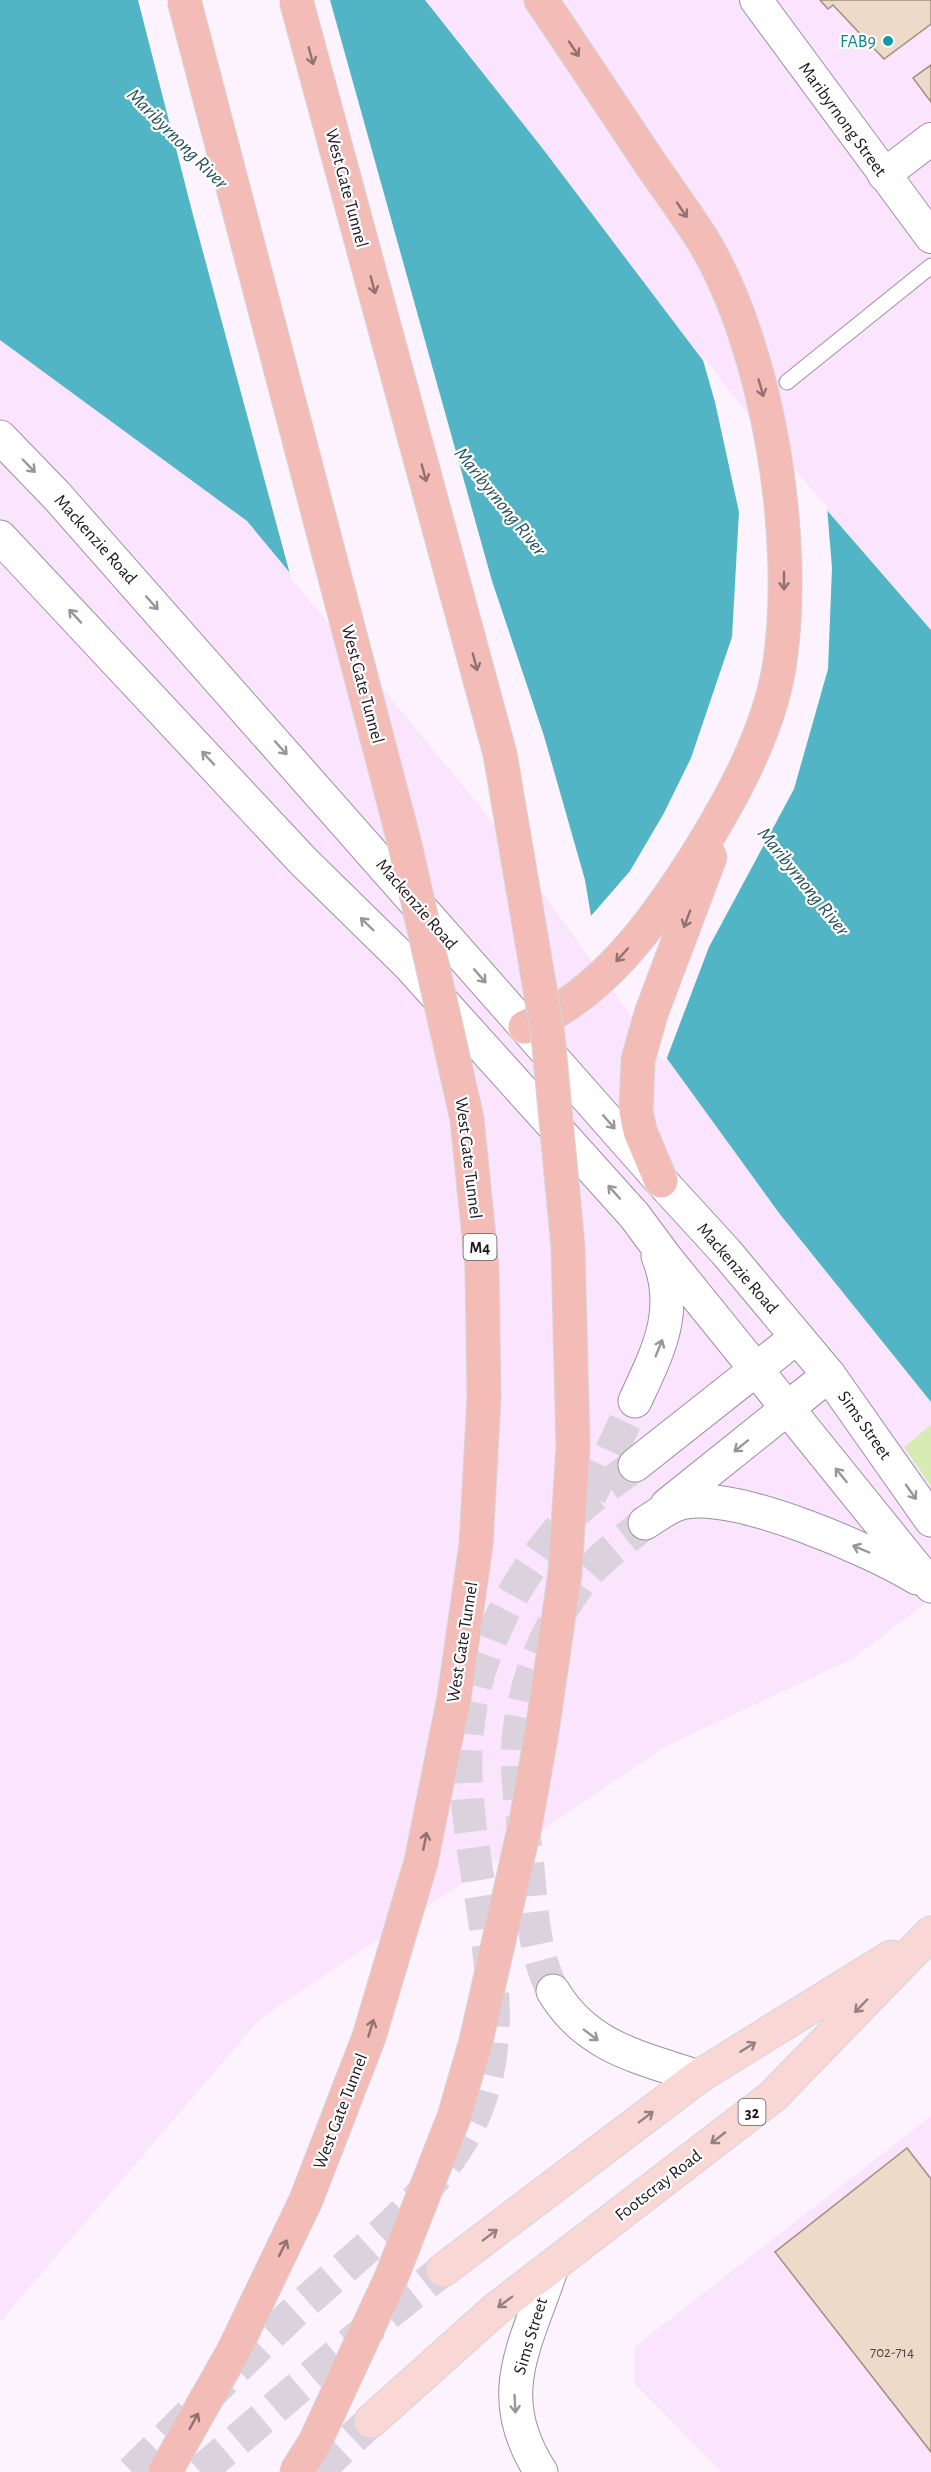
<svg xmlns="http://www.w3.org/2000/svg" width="931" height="2472" font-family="'Alegreya Sans',sans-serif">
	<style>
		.built { fill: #fae4fe }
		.green { fill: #d7ecb2 }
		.water { fill: #52b5c6 }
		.pier { fill: #fdf3ff }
		.building { fill: #eedac9; stroke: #a08e7e; stroke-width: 1.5 }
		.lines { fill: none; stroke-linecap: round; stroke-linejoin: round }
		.tertiary-tunnel { stroke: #dbd2dd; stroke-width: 33; stroke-dasharray: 33 16; stroke-linecap: butt }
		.primary-tunnel { stroke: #dbd2dd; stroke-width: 33; stroke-dasharray: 33 16; stroke-linecap: butt }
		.service-casing { stroke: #9e8fa1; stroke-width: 17 }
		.minor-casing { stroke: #9e8fa1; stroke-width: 34 }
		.tertiary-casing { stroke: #9e8fa1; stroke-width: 35 }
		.primary-casing { stroke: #d6d5d6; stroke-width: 35 }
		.motorway-casing { stroke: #d6d5d6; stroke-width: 35 }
		.service { stroke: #fff; stroke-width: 15 }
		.minor { stroke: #fff; stroke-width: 32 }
		.tertiary { stroke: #fff; stroke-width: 33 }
		.primary { stroke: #f8d7d4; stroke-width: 33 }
		.motorway { stroke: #f3bcb7; stroke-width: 33 }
		.motorway-bridge-casing { stroke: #d6d5d6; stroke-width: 35; stroke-linecap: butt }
		.motorway-bridge { stroke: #f3bcb7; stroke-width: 33 }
		.oneway { stroke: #927172 }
		.oneway2 { stroke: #999699 }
		.oneway3 { stroke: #958082 }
		.culture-dot { fill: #0f9aa8; stroke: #fff; stroke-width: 2 }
		.labels { text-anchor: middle; stroke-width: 4.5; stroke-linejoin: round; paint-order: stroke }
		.number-label { font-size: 15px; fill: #504748 }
		.shield { fill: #fff; stroke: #605c61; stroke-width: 1.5 }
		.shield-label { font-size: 16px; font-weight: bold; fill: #1c161d }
		.culture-label { font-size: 18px; fill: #0d838f; stroke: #fff; text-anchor: end }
		.street-label { font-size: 18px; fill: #1c161d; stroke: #fff }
		.water-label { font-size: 20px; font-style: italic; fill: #255159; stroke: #fff }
	</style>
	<rect width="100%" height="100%" fill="#fdf3ff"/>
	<g class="built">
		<path d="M425,0H931V629L745,416L543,149Z"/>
		<path d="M0,340L247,521L486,809L779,1213L931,1402V1599L854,1658L669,1745L261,2018L0,2322Z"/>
		<path d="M931,2116V2472H721L634,2383V2347Z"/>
	</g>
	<path class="green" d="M931,1425V1486L904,1447Z"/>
	<path class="water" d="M0,0H425L543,149L745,416L931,630V1402L779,1213L486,809L247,521L0,340Z"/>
	<path class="pier" d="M138,0H330L492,581L544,736L585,880L591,916L630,871L664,813L691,758L732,637L739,512L715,402L701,353L747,414L827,507L832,568L828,669L794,789L709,947L665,1063L484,811L291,578L193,215Z"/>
	<g class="building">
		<path d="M820,0H931V24L884,59L833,5L828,9Z"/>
		<path d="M931,65V102L913,78Z"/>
		<path d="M907,2148L931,2179V2452L775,2252Z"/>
	</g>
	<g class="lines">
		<g class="tertiary-tunnel">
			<path d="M590,1496L635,1401"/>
			<path d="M553,1991C532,1949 532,1904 527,1858C523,1820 515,1779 518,1740C524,1680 548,1621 587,1574C603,1555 626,1539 645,1523"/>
			<path d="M132,2472C184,2421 235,2368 288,2318C352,2258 440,2196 475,2113C503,2047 493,1978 483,1910C474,1853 462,1793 467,1735C474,1653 517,1573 573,1514C591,1496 615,1481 635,1465"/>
		</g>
		<g class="primary-tunnel">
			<path d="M200,2472L347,2346L443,2270"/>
			<path d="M317,2472L371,2421"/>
		</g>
		<defs>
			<path id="service" d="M787,382L931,266"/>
			<g id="minor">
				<path d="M756,0L931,237"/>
				<path d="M884,175L931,139"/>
			</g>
			<g id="tertiary">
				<path d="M0,437L57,496L661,1181L726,1252L829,1375L931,1520"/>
				<path d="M0,537L303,861L409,965L634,1215L666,1258L931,1586"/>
				<path d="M635,1401C658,1351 680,1311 658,1256"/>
				<path d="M635,1465L797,1337"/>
				<path d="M667,1505L829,1375"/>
				<path d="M645,1523C658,1515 671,1504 686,1502C740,1493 869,1549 917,1578"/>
				<path d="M553,1991C587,2048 640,2057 698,2077"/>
				<path d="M541,2472C491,2395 526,2346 552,2267"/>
			</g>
			<g id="primary">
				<path d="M443,2270L698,2077L891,1957"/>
				<path d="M371,2421L496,2309L773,2096L931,1933"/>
			</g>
			<g id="motorway">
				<path d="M525,1027C602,996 655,921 698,853C732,798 768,733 779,668C799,543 769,351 704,242C687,215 668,189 650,163C614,109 578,54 541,0"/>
				<path d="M661,1181L640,1131L636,1111L638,1060L651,1014L710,857"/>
			</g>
		</defs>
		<use href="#service" class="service-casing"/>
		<use href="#minor" class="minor-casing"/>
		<use href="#tertiary" class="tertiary-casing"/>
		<use href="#primary" class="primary-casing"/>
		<use href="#motorway" class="motorway-casing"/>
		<use href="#service" class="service"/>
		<use href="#minor" class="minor"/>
		<use href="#tertiary" class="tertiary"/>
		<use href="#primary" class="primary"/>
		<use href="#motorway" class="motorway"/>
		<defs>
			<g id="motorway-bridge">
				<path d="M296,0L500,754L548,1036L568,1247L573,1447L565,1573L542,1731L526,1821L476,2041L454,2117L391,2278L315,2442L296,2472"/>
				<path d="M165,2472L234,2350L306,2200L369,2037L421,1862L454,1698L476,1545L484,1398L482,1267L467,1119L405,845L184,0"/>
			</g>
		</defs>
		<use href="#motorway-bridge" class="motorway-bridge-casing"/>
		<use href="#motorway-bridge" class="motorway-bridge"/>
	</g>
	<defs><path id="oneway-shaft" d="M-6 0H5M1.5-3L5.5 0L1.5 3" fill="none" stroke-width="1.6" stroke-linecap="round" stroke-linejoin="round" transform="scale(1.5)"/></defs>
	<g class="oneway">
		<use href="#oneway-shaft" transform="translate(574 49) rotate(56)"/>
		<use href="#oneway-shaft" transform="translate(311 56) rotate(75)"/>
		<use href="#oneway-shaft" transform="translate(682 210) rotate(56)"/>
		<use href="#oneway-shaft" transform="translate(373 285) rotate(75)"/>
		<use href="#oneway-shaft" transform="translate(761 388) rotate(74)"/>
		<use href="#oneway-shaft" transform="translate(424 473) rotate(75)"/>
		<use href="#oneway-shaft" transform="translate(784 581) rotate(90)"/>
		<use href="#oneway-shaft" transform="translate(475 662) rotate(75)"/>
		<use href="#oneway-shaft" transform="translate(687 919) rotate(110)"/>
		<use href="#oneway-shaft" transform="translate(622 955) rotate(132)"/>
		<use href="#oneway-shaft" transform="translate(425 1841) rotate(-79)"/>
		<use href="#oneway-shaft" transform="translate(371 2028) rotate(-73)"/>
		<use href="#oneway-shaft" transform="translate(283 2248) rotate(-64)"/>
		<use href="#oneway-shaft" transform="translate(194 2421) rotate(-61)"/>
	</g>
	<g class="oneway2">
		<use href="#oneway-shaft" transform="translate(29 466) rotate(46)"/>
		<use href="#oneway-shaft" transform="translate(152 603) rotate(48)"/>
		<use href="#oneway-shaft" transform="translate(75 616) rotate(-133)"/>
		<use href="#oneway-shaft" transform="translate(281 748) rotate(48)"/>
		<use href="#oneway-shaft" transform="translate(208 758) rotate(-133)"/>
		<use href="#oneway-shaft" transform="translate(367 924) rotate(-136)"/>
		<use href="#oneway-shaft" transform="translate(480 976) rotate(49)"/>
		<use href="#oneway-shaft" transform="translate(609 1122) rotate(49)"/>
		<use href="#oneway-shaft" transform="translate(614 1192) rotate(-132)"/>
		<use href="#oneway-shaft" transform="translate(659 1348) rotate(-68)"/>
		<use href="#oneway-shaft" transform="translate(741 1446) rotate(141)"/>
		<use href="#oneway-shaft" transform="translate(841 1475) rotate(-129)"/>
		<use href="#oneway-shaft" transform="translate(911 1492) rotate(55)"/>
		<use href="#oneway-shaft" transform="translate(861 1549) rotate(-157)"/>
		<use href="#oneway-shaft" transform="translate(591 2035) rotate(37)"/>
		<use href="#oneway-shaft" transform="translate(515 2404) rotate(87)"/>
	</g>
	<g class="oneway3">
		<use href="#oneway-shaft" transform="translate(861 2006) rotate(134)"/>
		<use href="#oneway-shaft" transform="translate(748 2047) rotate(-32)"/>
		<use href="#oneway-shaft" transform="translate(646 2117) rotate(-37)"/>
		<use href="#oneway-shaft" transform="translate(718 2138) rotate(142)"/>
		<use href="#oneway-shaft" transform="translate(490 2235) rotate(-37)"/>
		<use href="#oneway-shaft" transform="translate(505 2302) rotate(143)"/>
	</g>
	<circle class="culture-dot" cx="888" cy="41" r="6"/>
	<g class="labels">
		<g class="number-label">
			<text x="892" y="2357">702-714</text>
		</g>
		<g class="shield">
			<rect x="463.5" y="1234" width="33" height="26" rx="4.5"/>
			<rect x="738.5" y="2099" width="27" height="26" rx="4.5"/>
		</g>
		<g class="shield-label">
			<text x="480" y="1253">M4</text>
			<text x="752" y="2118">32</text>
		</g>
		<g class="culture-label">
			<text x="876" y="47">FAB9</text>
		</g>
		<g class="street-label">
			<text transform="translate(843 119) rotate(54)" y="6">Maribyrnong Street</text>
			<text transform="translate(347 188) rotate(75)" y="6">West Gate Tunnel</text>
			<text transform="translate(96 539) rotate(48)" y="6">Mackenzie Road</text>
			<text transform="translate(363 684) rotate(75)" y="6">West Gate Tunnel</text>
			<text transform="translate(417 904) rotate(49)" y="6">Mackenzie Road</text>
			<text transform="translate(469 1158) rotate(83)" y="6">West Gate Tunnel</text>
			<text transform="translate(738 1268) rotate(49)" y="6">Mackenzie Road</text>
			<text transform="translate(865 1425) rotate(55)" y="6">Sims Street</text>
			<text transform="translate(462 1642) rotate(-81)" y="6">West Gate Tunnel</text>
			<text transform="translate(340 2111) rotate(-69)" y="6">West Gate Tunnel</text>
			<text transform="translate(658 2185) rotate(-38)" y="6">Footscray Road</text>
			<text transform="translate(530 2336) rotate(-73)" y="6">Sims Street</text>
		</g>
		<g class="water-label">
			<text transform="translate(178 138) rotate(45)" y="7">Maribyrnong River</text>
			<text transform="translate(501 501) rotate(51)" y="7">Maribyrnong River</text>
			<text transform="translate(804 881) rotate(51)" y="7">Maribyrnong River</text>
		</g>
	</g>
</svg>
